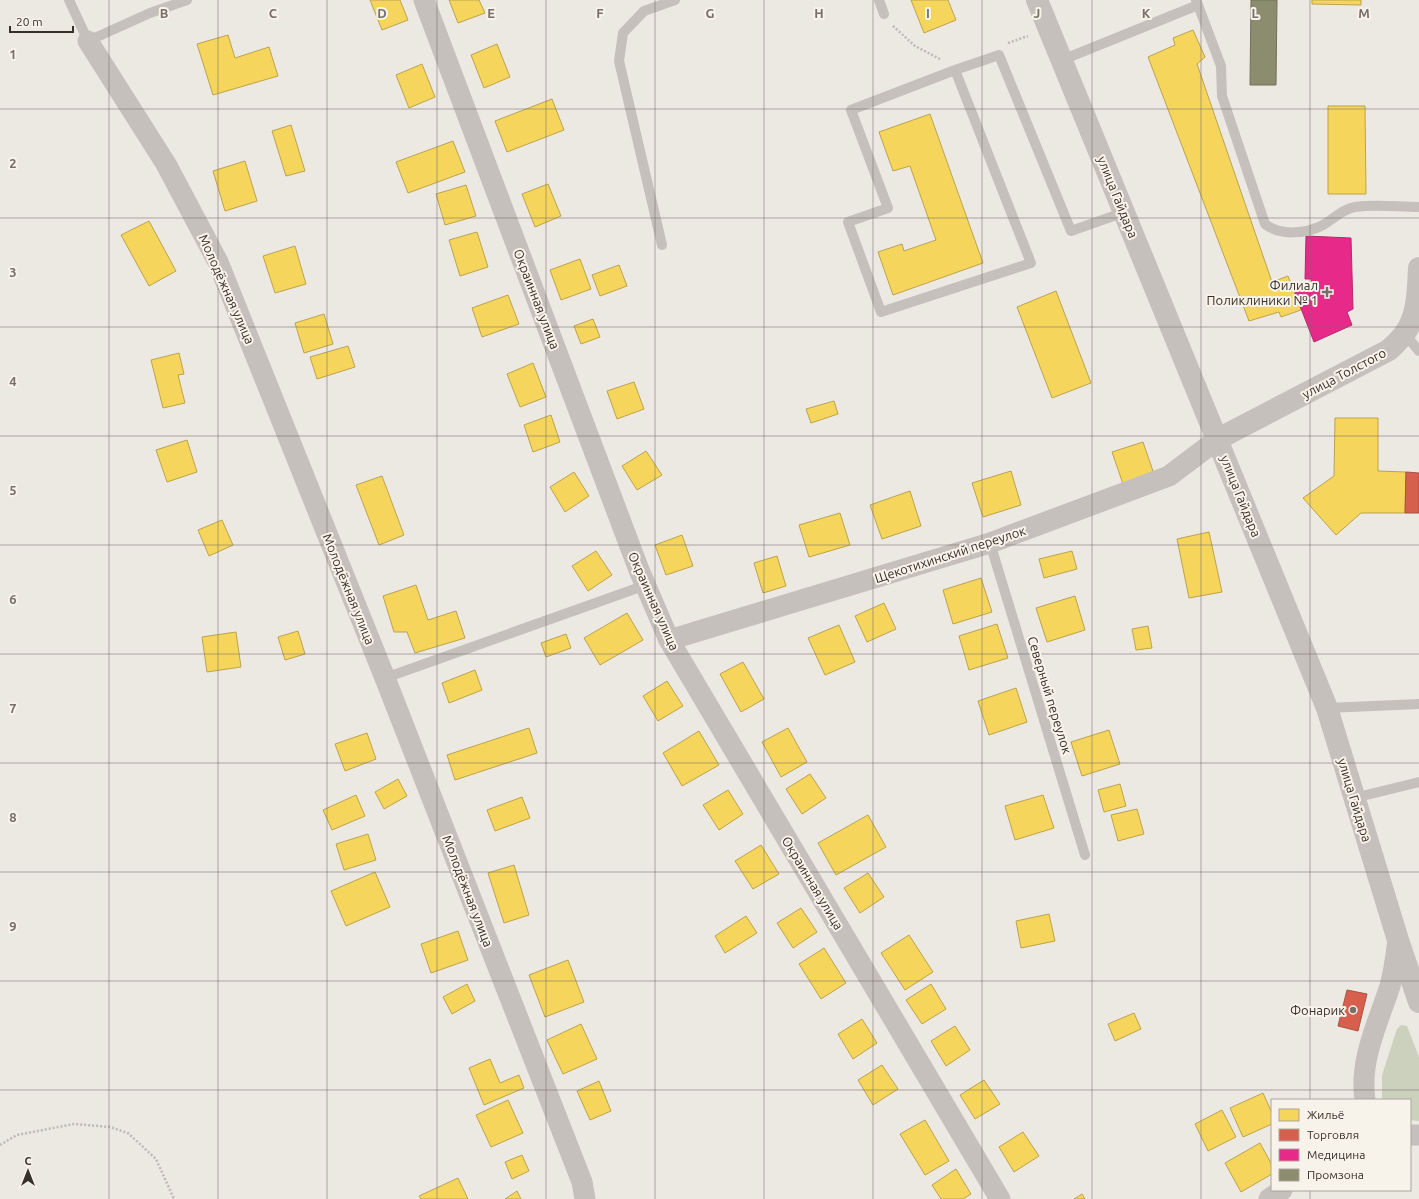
<svg xmlns="http://www.w3.org/2000/svg" width="1419" height="1199" font-family="Ubuntu,sans-serif">
	<style>
		.green { fill: #ccd1be }
		.homes { fill: #f6d55c; stroke: #bca34d }
		.shops { fill: #d6604d; stroke: #a65142 }
		.health { fill: #e7298a; stroke: #b22b6d }
		.industry { fill: #8c8c6e; stroke: #72705a }
		.lines { fill: none; stroke-linecap: round; stroke-linejoin: round }
		.path { stroke: #beb9b4; stroke-width: 2.5; stroke-dasharray: 2 2; stroke-linecap: butt }
		.service { stroke: #c5c0bb; stroke-width: 10 }
		.minor { stroke: #c5c0bb; stroke-width: 21 }
		.tertiary { stroke: #c5c0bb; stroke-width: 22 }
		.grid { fill: none; stroke: #76706a; stroke-width: 1; stroke-opacity: 0.55 }
		.poi-dot { fill: #76706a; stroke: #f8f3ea; stroke-width: 1.5 }
		.labels { text-anchor: middle; stroke-width: 4; stroke-linejoin: round; paint-order: stroke }
		.street-label { font-size: 13px; fill: #362f2a; stroke: #f8f3ea }
		.poi-label { font-size: 13px; fill: #362f2a; stroke: #f8f3ea; text-anchor: end }
		.grid-label { font-size: 13px; text-anchor: middle; font-weight: bold; fill: #76706a; stroke: #f8f3ea; stroke-width: 4; stroke-linejoin: round; paint-order: stroke }
	</style>
	<rect width="100%" height="100%" fill="#ece8e2"/>
	<path class="green" d="M1401,1025L1407,1026L1419,1057V1121L1410,1120V1100L1382,1099V1075L1397,1029Z"/>
	<g class="homes">
		<path d="M370,0H400L408,20L382,30Z"/>
		<path d="M449,0H479L485,13L458,23Z"/>
		<path d="M911,0H948L956,20L924,33Z"/>
		<path d="M1312,0H1361V5L1312,4Z"/>
		<path d="M1193,30L1205,57L1197,64L1272,282L1288,276L1301,310L1281,317L1279,312L1249,321L1148,57L1175,45L1173,38Z"/>
		<path d="M228,35L235,58L269,47L278,76L213,95L197,44Z"/>
		<path d="M497,44L510,77L484,88L471,55Z"/>
		<path d="M422,64L435,97L409,108L396,75Z"/>
		<path d="M552,99L564,130L507,152L495,121Z"/>
		<path d="M1328,106H1365L1366,194H1328Z"/>
		<path d="M930,114L983,263L893,295L878,252L902,244L904,251L936,240L910,166L893,171L879,132Z"/>
		<path d="M291,125L305,171L286,176L272,131Z"/>
		<path d="M453,141L465,172L408,193L396,162Z"/>
		<path d="M245,161L257,201L225,211L213,171Z"/>
		<path d="M548,184L561,216L535,227L522,194Z"/>
		<path d="M466,185L476,216L445,225L436,194Z"/>
		<path d="M149,221L176,271L149,286L121,235Z"/>
		<path d="M477,232L488,267L460,276L449,240Z"/>
		<path d="M295,246L306,284L275,293L263,256Z"/>
		<path d="M580,259L591,289L561,300L550,270Z"/>
		<path d="M619,265L627,286L600,296L592,275Z"/>
		<path d="M1056,291L1091,383L1052,398L1017,307Z"/>
		<path d="M508,295L519,324L482,337L472,308Z"/>
		<path d="M324,314L333,344L304,353L295,323Z"/>
		<path d="M593,319L600,337L581,344L574,326Z"/>
		<path d="M348,346L355,367L317,379L310,357Z"/>
		<path d="M179,353L184,374L178,375L185,403L163,408L151,360Z"/>
		<path d="M533,363L546,397L520,407L507,374Z"/>
		<path d="M634,382L644,409L617,419L607,391Z"/>
		<path d="M834,401L838,414L811,423L806,409Z"/>
		<path d="M551,415L560,442L533,452L524,425Z"/>
		<path d="M1335,418H1378V471L1406,472L1405,513H1361L1336,535L1303,498L1334,476Z"/>
		<path d="M187,440L197,472L167,482L156,450Z"/>
		<path d="M1143,442L1154,474L1123,484L1112,452Z"/>
		<path d="M646,451L662,475L637,490L622,466Z"/>
		<path d="M1011,471L1021,505L983,517L972,483Z"/>
		<path d="M574,472L589,496L565,512L550,487Z"/>
		<path d="M382,476L404,535L379,545L356,485Z"/>
		<path d="M910,491L921,526L882,539L870,505Z"/>
		<path d="M840,513L850,545L809,557L799,525Z"/>
		<path d="M222,520L233,545L209,556L198,530Z"/>
		<path d="M1209,532L1222,592L1189,598L1177,539Z"/>
		<path d="M682,535L693,566L666,575L655,545Z"/>
		<path d="M596,551L612,575L588,591L572,566Z"/>
		<path d="M1072,551L1077,569L1044,578L1039,559Z"/>
		<path d="M777,556L786,586L763,593L754,563Z"/>
		<path d="M981,578L992,612L953,624L943,590Z"/>
		<path d="M416,585L428,620L456,611L465,638L415,653L407,632H394L383,596Z"/>
		<path d="M1075,596L1085,630L1047,642L1036,608Z"/>
		<path d="M884,603L896,629L867,642L855,616Z"/>
		<path d="M627,613L643,640L600,665L584,638Z"/>
		<path d="M997,624L1008,658L969,670L959,636Z"/>
		<path d="M839,625L855,662L825,675L808,638Z"/>
		<path d="M1148,626L1152,648L1136,650L1132,629Z"/>
		<path d="M298,631L305,654L285,660L278,637Z"/>
		<path d="M236,632L241,667L207,672L202,637Z"/>
		<path d="M566,634L571,648L546,657L541,643Z"/>
		<path d="M743,662L764,699L741,712L720,674Z"/>
		<path d="M475,670L482,690L449,703L442,683Z"/>
		<path d="M667,681L683,706L658,721L643,696Z"/>
		<path d="M1016,688L1027,722L989,735L978,701Z"/>
		<path d="M529,728L537,753L455,780L447,755Z"/>
		<path d="M788,728L807,762L781,777L762,742Z"/>
		<path d="M1109,730L1120,764L1082,776L1071,742Z"/>
		<path d="M699,731L719,765L682,786L663,753Z"/>
		<path d="M367,733L376,759L345,771L335,744Z"/>
		<path d="M810,774L826,798L802,814L786,789Z"/>
		<path d="M398,779L407,796L384,809L375,792Z"/>
		<path d="M1120,784L1126,806L1104,812L1098,790Z"/>
		<path d="M728,790L743,814L719,830L703,805Z"/>
		<path d="M356,795L365,816L332,830L323,810Z"/>
		<path d="M1043,795L1054,828L1015,840L1005,806Z"/>
		<path d="M522,797L530,818L495,831L487,810Z"/>
		<path d="M1137,809L1144,834L1118,841L1111,815Z"/>
		<path d="M868,815L886,847L836,875L818,843Z"/>
		<path d="M368,834L376,860L344,870L336,844Z"/>
		<path d="M761,845L779,874L753,889L735,861Z"/>
		<path d="M514,865L529,915L504,923L488,873Z"/>
		<path d="M375,872L390,907L346,926L331,891Z"/>
		<path d="M868,873L884,897L860,913L844,888Z"/>
		<path d="M801,908L817,932L793,948L777,923Z"/>
		<path d="M1049,914L1055,941L1021,948L1016,921Z"/>
		<path d="M746,916L757,933L725,953L715,936Z"/>
		<path d="M458,931L468,960L431,973L421,944Z"/>
		<path d="M909,935L933,972L905,990L881,953Z"/>
		<path d="M824,948L846,983L821,999L799,964Z"/>
		<path d="M568,960L584,1002L545,1017L529,975Z"/>
		<path d="M467,984L475,1001L452,1014L443,997Z"/>
		<path d="M931,984L946,1009L922,1024L906,1000Z"/>
		<path d="M1134,1013L1141,1029L1115,1041L1108,1024Z"/>
		<path d="M862,1019L877,1043L853,1059L838,1034Z"/>
		<path d="M581,1024L597,1059L563,1074L547,1040Z"/>
		<path d="M955,1026L970,1050L946,1066L931,1041Z"/>
		<path d="M490,1059L500,1083L519,1075L524,1088L484,1105L469,1068Z"/>
		<path d="M882,1065L898,1089L873,1105L858,1080Z"/>
		<path d="M984,1080L1000,1104L975,1119L960,1095Z"/>
		<path d="M599,1081L611,1111L590,1120L577,1091Z"/>
		<path d="M1263,1093L1272,1113V1124L1243,1137L1230,1108Z"/>
		<path d="M508,1100L523,1133L491,1147L476,1115Z"/>
		<path d="M1222,1110L1236,1137L1208,1151L1195,1124Z"/>
		<path d="M925,1120L949,1161L925,1175L900,1134Z"/>
		<path d="M1023,1132L1039,1156L1014,1172L999,1147Z"/>
		<path d="M1260,1143L1272,1165V1174L1241,1192L1225,1163Z"/>
		<path d="M522,1155L529,1171L512,1179L505,1162Z"/>
		<path d="M956,1169L971,1194L963,1199H941L932,1185Z"/>
		<path d="M458,1178L468,1199H421L419,1196Z"/>
		<path d="M517,1191L521,1199H505Z"/>
		<path d="M1082,1194L1085,1199H1074Z"/>
	</g>
	<g class="shops">
		<path d="M1406,472L1419,473V513H1405Z"/>
		<path d="M1347,990L1367,994L1358,1031L1338,1026Z"/>
	</g>
	<path class="health" d="M1306,236L1351,238L1353,309L1347,312L1352,325L1314,342L1295,293L1312,284L1311,279H1305Z"/>
	<path class="industry" d="M1251,0H1277L1276,85H1250Z"/>
	<g class="lines">
		<g class="path">
			<path d="M893,26L915,46L940,59"/>
			<path d="M1008,43L1028,36"/>
			<path d="M0,1145L17,1135L74,1124L110,1127L128,1133L156,1159L174,1199"/>
		</g>
		<g class="service">
			<path d="M69,0L88,41L150,13L187,0"/>
			<path d="M879,0L884,14"/>
			<path d="M1198,5L1221,66L1222,96L1265,224C1280,236 1306,234 1323,225C1334,219 1342,209 1355,207C1375,204 1398,207 1419,207"/>
			<path d="M1062,60L1198,5L1196,0"/>
			<path d="M955,70L1031,263L881,312L848,222L888,208L851,110L955,70L999,55L1071,231L1125,212"/>
			<path d="M662,245L619,61L623,33L644,11L675,0"/>
			<path d="M1405,334L1419,351"/>
			<path d="M990,543L1085,855"/>
			<path d="M385,678L646,585"/>
			<path d="M1327,708L1419,704"/>
			<path d="M1354,798L1419,782"/>
		</g>
		<g class="minor">
			<path d="M424,0L639,570L669,640L1000,1199"/>
			<path d="M88,41L166,164L218,262L385,678L582,1182L585,1199"/>
			<path d="M669,640L990,543L1169,476L1218,439"/>
			<path d="M1365,1100C1359,1060 1378,1023 1390,986C1394,971 1396,956 1398,940"/>
			<path d="M1410,1135H1419"/>
			<path d="M1269,1199L1282,1190"/>
		</g>
		<g class="tertiary">
			<path d="M1037,0L1327,708L1398,940L1419,1002"/>
			<path d="M1218,439L1389,350C1394,345 1400,340 1404,334C1418,317 1418,289 1419,268"/>
		</g>
	</g>
	<path class="grid" d="M109,0V1199M218,0V1199M327,0V1199M437,0V1199M546,0V1199M655,0V1199M764,0V1199M873,0V1199M982,0V1199M1092,0V1199M1201,0V1199M1310,0V1100M0,109H1419M0,218H1419M0,327H1419M0,436H1419M0,545H1419M0,654H1419M0,763H1419M0,872H1419M0,981H1419M0,1090H1419M1310,1190V1199"/>
	<g class="poi-dot">
		<path d="M1325 286h4v4h4v4h-4v4h-4v-4h-4v-4h4z"/>
		<circle cx="1353" cy="1010" r="4"/>
	</g>
	<g class="labels">
		<g class="street-label">
			<text transform="translate(1118 197) rotate(68)" y="5">улица Гайдара</text>
			<text transform="translate(227 289) rotate(66)" y="5">Молодёжная улица</text>
			<text transform="translate(537 299) rotate(69)" y="5">Окраинная улица</text>
			<text transform="translate(1344 373) rotate(-28)" y="5">улица Толстого</text>
			<text transform="translate(1241 496) rotate(68)" y="5">улица Гайдара</text>
			<text transform="translate(950 554) rotate(-18)" y="5">Щекотихинский переулок</text>
			<text transform="translate(349 589) rotate(68)" y="5">Молодёжная улица</text>
			<text transform="translate(654 601) rotate(66)" y="5">Окраинная улица</text>
			<text transform="translate(1050 695) rotate(73)" y="5">Северный переулок</text>
			<text transform="translate(1355 800) rotate(73)" y="5">улица Гайдара</text>
			<text transform="translate(813 883) rotate(59)" y="5">Окраинная улица</text>
			<text transform="translate(468 891) rotate(69)" y="5">Молодёжная улица</text>
		</g>
		<g class="poi-label">
			<text x="1318" y="290">Филиал<tspan x="1318" dy="15">Поликлиники № 1</tspan></text>
			<text x="1345" y="1015">Фонарик</text>
		</g>
	</g>
	<g class="grid-label">
		<text x="164" y="18">B</text>
		<text x="273" y="18">C</text>
		<text x="382" y="18">D</text>
		<text x="491" y="18">E</text>
		<text x="600" y="18">F</text>
		<text x="710" y="18">G</text>
		<text x="819" y="18">H</text>
		<text x="928" y="18">I</text>
		<text x="1037" y="18">J</text>
		<text x="1146" y="18">K</text>
		<text x="1255" y="18">L</text>
		<text x="1364" y="18">M</text>
		<text x="13" y="59">1</text>
		<text x="13" y="168">2</text>
		<text x="13" y="277">3</text>
		<text x="13" y="386">4</text>
		<text x="13" y="495">5</text>
		<text x="13" y="604">6</text>
		<text x="13" y="713">7</text>
		<text x="13" y="822">8</text>
		<text x="13" y="931">9</text>
	</g>
	<rect x="1271" y="1099" width="140" height="92" fill="#f8f3ea" stroke="#aaa59d"/>
	<rect x="1279" y="1109" width="20" height="12" fill="#f6d55c" stroke="#aaa59d"/>
	<text x="1307" y="1119" font-size="12" fill="#362f2a">Жильё</text>
	<rect x="1279" y="1129" width="20" height="12" fill="#d6604d" stroke="#aaa59d"/>
	<text x="1307" y="1139" font-size="12" fill="#362f2a">Торговля</text>
	<rect x="1279" y="1149" width="20" height="12" fill="#e7298a" stroke="#aaa59d"/>
	<text x="1307" y="1159" font-size="12" fill="#362f2a">Медицина</text>
	<rect x="1279" y="1169" width="20" height="12" fill="#8c8c6e" stroke="#aaa59d"/>
	<text x="1307" y="1179" font-size="12" fill="#362f2a">Промзона</text>
	<g transform="translate(28 1171)" stroke="#f8f3ea" stroke-width="3" paint-order="stroke">
	<path d="M0-3L7 15L0 10L-7 15Z" fill="#362f2a"/>
	<text y="-6" font-size="11" font-weight="bold" text-anchor="middle" fill="#362f2a">С</text>
	</g>
	<path d="M10 26v6h63v-6" fill="none" stroke="#362f2a" stroke-width="2"/>
	<text x="16" y="26" font-size="12" fill="#362f2a" stroke="#f8f3ea" stroke-width="3" paint-order="stroke">20 m</text>
</svg>
